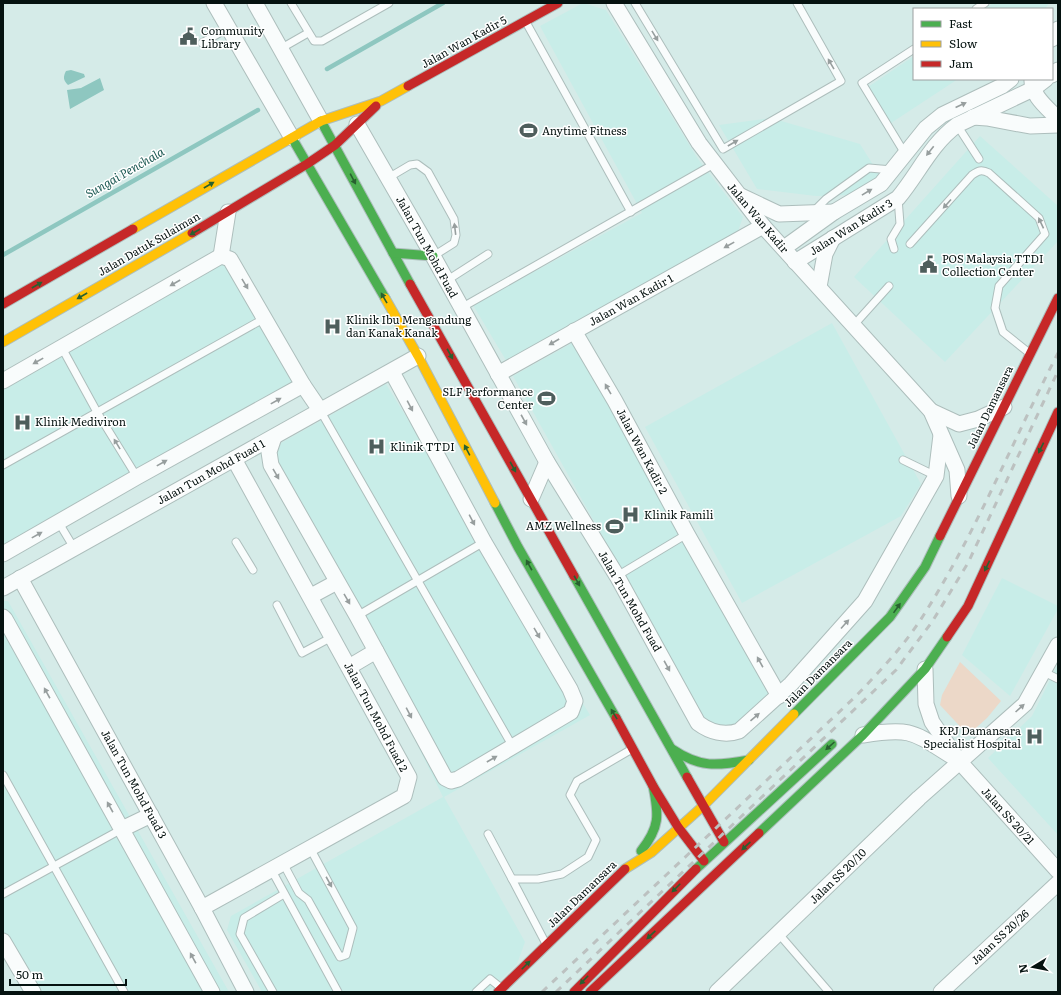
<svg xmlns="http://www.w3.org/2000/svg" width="1061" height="995" font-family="Literata,serif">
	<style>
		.built { fill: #c8ede8 }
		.green { fill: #ecd8c8 }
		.water { fill: #8ec7c0 }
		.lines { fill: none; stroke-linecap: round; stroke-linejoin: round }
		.stream { stroke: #8ec7c0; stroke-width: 4.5 }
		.lane-casing { stroke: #adbebc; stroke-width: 9 }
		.street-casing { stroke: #adbebc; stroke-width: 17 }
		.fast-casing { stroke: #adbebc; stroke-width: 11 }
		.slow-casing { stroke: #adbebc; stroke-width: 11 }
		.jam-casing { stroke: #adbebc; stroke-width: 11 }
		.lane { stroke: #f9fcfc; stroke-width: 7 }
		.street { stroke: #f9fcfc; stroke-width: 15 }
		.fast { stroke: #4caf50; stroke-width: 9 }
		.slow { stroke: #ffc107; stroke-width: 9 }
		.jam { stroke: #c62828; stroke-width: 9 }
		.rail { stroke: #bcc1c0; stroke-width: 3; stroke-dasharray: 7 7; stroke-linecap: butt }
		.oneway { fill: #979e9e }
		.oneway2 { fill: #286030 }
		.labels { text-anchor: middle; stroke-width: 3; stroke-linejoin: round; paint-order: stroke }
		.poi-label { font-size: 11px; fill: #051210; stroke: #fff; text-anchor: start }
		.street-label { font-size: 11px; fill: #051210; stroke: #fff }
		.water-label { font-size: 12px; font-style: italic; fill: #1f5b55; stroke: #fff }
	</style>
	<rect width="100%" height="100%" fill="#d5ebe8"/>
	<g class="built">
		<path d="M583,3L606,10L698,159L743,217L737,234L507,362L473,305L642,213L540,26Z"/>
		<path d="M993,3H1049L1045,9H984Z"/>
		<path d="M914,56V79H958L891,123L868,87Z"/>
		<path d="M771,118L860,144L880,176L850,195L816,196L757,189L719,125Z"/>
		<path d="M980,136L1058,206V241L945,362L854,277Z"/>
		<path d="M232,254L305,382L3,546V385Z"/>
		<path d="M832,323L921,484L901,516L742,603L645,427Z"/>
		<path d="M574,342L771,696L737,729L706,722L513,376Z"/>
		<path d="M386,384L590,715L444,797L525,942L517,964L488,992H262L227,930L231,916L443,797L276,457L281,443Z"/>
		<path d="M1002,578L1058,606V609L1010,696L962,655Z"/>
		<path d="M3,601H8L229,992H25L3,954Z"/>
		<path d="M1058,664V835L988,758L1032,716Z"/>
	</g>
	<path class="green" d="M960,662L1001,701L987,718L968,735L940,705L942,695Z"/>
	<g class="water">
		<path d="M71,70L84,74L85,77L68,85C63,80 63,77 66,71Z"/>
		<path d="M100,78L104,90L70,109L67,90L81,88Z"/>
	</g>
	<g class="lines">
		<g class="stream">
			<path d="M327,69L443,3"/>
			<path d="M3,255L258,110"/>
		</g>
		<defs>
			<g id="lane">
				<path d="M291,3L314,41H322L389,3"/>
				<path d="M635,3L723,149L841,81L797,3"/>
				<path d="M976,9L985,3"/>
				<path d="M527,24L631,212"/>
				<path d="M202,43L228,28"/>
				<path d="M280,49L308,33"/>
				<path d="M957,125L979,159"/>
				<path d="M904,152L862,83L914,49"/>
				<path d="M388,178L410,165L417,164L428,172L454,219L456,235L454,243L435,255"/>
				<path d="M813,212L826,199L869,168L892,170"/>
				<path d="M910,244L972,175C978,171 981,169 989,173L1039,218L1045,234L999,286L995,308L1003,332L1028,352"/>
				<path d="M894,249L891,239L900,224L898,198"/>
				<path d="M446,281L488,254"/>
				<path d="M461,308L714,164"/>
				<path d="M853,326L889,286"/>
				<path d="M62,348L97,412L137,477"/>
				<path d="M320,410L513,747"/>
				<path d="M903,460L936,476"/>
				<path d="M3,465L265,318"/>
				<path d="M59,523L74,548"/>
				<path d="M236,542L253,570"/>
				<path d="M617,576L687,534"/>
				<path d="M277,605L302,653L332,637"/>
				<path d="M357,616L484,542"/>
				<path d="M1044,672L1058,679"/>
				<path d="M3,775L124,992"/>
				<path d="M488,834L512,879"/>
				<path d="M283,863L299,893L308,900L340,957L346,955L353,928L310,848"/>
				<path d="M271,869L338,992"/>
				<path d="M3,894L122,829"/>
				<path d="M778,933L829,992"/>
				<path d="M545,942L512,879H538L562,874L588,857L596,840L570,795L577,781L632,749"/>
				<path d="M273,992L240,934L244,918L284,894"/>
				<path d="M476,992L490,979L500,987"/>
			</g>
			<g id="street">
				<path d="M214,3L292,138"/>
				<path d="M255,3L321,121"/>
				<path d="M614,3L699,143L763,226L931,411L957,470L959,496"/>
				<path d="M1052,39L1058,29"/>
				<path d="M1052,75L1058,70"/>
				<path d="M1032,79C1031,96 1048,108 1058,119"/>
				<path d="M973,117L987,118L1030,126L1058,125"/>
				<path d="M357,124L433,256L547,462L617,576L698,723C710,732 725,736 739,731L791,684L865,601L936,476L941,435"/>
				<path d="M741,196L779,214L834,212"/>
				<path d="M784,248L834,212L881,184L926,128L942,115L1002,86L1011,79"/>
				<path d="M221,256L230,259L303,385L320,410"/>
				<path d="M221,256L228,212"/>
				<path d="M795,262L898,198C919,173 930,145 957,125L1033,89L1046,79"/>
				<path d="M819,287L825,254L833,238"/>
				<path d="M574,331L615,401L687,534L779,696"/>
				<path d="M498,374L763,226"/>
				<path d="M3,381L221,256"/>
				<path d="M931,411L959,424L978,419L1004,407"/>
				<path d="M274,437L269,452L271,465L357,616L445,778L451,781L458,779L571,712L575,701L570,689L484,542L392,372"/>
				<path d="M531,499L547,462"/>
				<path d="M3,554L137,477L303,385"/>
				<path d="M20,578L202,908L246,992"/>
				<path d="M3,588L418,356"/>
				<path d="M311,596L337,582"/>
				<path d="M3,617L5,619L212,992"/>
				<path d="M349,667L376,651"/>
				<path d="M925,669L926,704L932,722L959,761L1058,871"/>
				<path d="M863,735C911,727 913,732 953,757"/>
				<path d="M122,829L151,815"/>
				<path d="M202,908L404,796L409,777L234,459"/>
				<path d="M3,941L33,992"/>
				<path d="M717,992L919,798L1025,704L1058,645"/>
				<path d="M941,992L1058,883"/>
			</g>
			<g id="fast">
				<path d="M321,121L410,284"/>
				<path d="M292,138L385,298"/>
				<path d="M393,253L433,256"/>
				<path d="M495,503L518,547L616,718"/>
				<path d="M574,576L687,777"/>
				<path d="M794,714L890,617L925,567L940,536"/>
				<path d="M672,749C700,768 717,766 749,760"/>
				<path d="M759,833L863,735L925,669L947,637"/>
				<path d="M641,851C660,827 659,815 653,786"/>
				<path d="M696,869L832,744"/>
			</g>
			<g id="slow">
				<path d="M133,229L321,121L381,101L408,86"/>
				<path d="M385,298L418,356L495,503"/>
				<path d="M3,342L192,233"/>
				<path d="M625,869L652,852L703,806L794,714"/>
			</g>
			<g id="jam">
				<path d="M408,86L558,3"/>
				<path d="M192,233L307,164L335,145L376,106"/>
				<path d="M410,284L574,576"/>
				<path d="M3,304L133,229"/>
				<path d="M940,536L1058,298"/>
				<path d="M947,637L968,606L1058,412"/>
				<path d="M616,718L653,786L678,827L704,861"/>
				<path d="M687,777L724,842"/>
				<path d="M498,992L625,869"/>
				<path d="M574,992L696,869"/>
				<path d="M590,992L759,833"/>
			</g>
		</defs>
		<use href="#lane" class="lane-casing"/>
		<use href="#street" class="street-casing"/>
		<use href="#fast" class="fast-casing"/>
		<use href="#slow" class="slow-casing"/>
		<use href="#jam" class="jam-casing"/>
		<use href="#lane" class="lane"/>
		<use href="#street" class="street"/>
		<use href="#fast" class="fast"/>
		<use href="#slow" class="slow"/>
		<use href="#jam" class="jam"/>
		<g class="rail">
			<path d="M542,992L855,697C879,672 904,646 923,616C976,533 1013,440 1058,353"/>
			<path d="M556,992L896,670L932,622L968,563L1058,371"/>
		</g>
	</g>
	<defs><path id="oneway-solid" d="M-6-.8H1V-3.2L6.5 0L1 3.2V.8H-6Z"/></defs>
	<g class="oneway">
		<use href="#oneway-solid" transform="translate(655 36) rotate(59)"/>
		<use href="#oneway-solid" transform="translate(831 64) rotate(-120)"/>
		<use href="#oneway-solid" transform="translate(961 105) rotate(-25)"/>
		<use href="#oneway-solid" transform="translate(733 143) rotate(-30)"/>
		<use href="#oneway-solid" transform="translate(930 151) rotate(128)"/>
		<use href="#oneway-solid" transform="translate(867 192) rotate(-31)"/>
		<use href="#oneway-solid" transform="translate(947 204) rotate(132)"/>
		<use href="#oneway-solid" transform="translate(1041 223) rotate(-115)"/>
		<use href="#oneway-solid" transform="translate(455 229) rotate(-97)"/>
		<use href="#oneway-solid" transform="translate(729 245) rotate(151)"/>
		<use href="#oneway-solid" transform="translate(175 283) rotate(150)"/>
		<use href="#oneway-solid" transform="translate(245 284) rotate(59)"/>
		<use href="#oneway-solid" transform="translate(554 342) rotate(150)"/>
		<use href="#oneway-solid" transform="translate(38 361) rotate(151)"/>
		<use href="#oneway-solid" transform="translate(608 389) rotate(-120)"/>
		<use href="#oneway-solid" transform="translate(276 401) rotate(-29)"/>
		<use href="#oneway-solid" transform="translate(410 406) rotate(62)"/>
		<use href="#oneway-solid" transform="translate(524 420) rotate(61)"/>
		<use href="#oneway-solid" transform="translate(117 444) rotate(-121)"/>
		<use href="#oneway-solid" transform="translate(162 463) rotate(-29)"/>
		<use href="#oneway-solid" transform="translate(276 474) rotate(60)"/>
		<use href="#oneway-solid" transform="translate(472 520) rotate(62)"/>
		<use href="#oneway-solid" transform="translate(37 535) rotate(-29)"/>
		<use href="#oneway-solid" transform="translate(347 599) rotate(60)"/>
		<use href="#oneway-solid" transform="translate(845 624) rotate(-48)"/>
		<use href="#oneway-solid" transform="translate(537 633) rotate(60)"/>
		<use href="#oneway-solid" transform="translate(760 662) rotate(-119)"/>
		<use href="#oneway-solid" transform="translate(667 666) rotate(61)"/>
		<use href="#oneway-solid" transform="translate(47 693) rotate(-119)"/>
		<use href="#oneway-solid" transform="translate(1020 708) rotate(-42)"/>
		<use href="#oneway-solid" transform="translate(409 713) rotate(62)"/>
		<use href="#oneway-solid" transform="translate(755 717) rotate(-41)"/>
		<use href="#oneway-solid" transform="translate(492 759) rotate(-30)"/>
		<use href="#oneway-solid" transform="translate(110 807) rotate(-119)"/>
		<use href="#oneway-solid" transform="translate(329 882) rotate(61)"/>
		<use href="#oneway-solid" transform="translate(193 958) rotate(-119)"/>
	</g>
	<g class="oneway2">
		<use href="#oneway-solid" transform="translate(353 179) rotate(62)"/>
		<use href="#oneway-solid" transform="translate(209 185) rotate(-30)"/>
		<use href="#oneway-solid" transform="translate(195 232) rotate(150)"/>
		<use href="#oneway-solid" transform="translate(37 285) rotate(-30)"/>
		<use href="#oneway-solid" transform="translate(82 296) rotate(150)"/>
		<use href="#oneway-solid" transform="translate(384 298) rotate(-120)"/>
		<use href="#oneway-solid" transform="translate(450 354) rotate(61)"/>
		<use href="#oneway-solid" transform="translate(1041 448) rotate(116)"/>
		<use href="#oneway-solid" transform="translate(467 450) rotate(-118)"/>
		<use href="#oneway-solid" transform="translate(513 467) rotate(61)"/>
		<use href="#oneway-solid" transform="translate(529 565) rotate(-119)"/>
		<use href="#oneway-solid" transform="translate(987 566) rotate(116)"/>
		<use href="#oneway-solid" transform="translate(577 581) rotate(61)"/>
		<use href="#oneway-solid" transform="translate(897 608) rotate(-55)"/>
		<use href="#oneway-solid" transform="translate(614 714) rotate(-121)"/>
		<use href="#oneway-solid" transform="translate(830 746) rotate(138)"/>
		<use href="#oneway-solid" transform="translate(746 846) rotate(137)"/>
		<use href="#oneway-solid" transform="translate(676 888) rotate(135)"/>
		<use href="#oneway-solid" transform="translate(651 935) rotate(137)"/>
		<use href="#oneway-solid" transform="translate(526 965) rotate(-45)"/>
		<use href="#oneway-solid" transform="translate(584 980) rotate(134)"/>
	</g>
	<defs>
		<symbol id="civic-bare" viewBox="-9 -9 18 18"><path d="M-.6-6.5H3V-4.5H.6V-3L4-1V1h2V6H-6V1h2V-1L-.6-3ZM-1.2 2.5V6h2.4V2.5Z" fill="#4e5e5c" stroke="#fff" stroke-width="2.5" paint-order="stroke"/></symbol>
		<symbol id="stadium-bare" viewBox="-9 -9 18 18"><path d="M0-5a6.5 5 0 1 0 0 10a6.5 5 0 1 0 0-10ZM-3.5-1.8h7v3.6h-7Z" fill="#4e5e5c" stroke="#fff" stroke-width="2.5" paint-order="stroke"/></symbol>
		<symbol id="hospital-bare" viewBox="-9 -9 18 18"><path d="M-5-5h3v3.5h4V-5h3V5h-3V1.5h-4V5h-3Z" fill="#4e5e5c" stroke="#fff" stroke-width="2.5" paint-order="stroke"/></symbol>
	</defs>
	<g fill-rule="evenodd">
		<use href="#civic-bare" x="176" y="24" width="25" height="25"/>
		<use href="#stadium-bare" x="516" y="118" width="25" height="25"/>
		<use href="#civic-bare" x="916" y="252" width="25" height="25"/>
		<use href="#hospital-bare" x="320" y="314" width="25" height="25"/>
		<use href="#stadium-bare" x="534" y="386" width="25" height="25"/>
		<use href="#hospital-bare" x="10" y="410" width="25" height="25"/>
		<use href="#hospital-bare" x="364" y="434" width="25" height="25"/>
		<use href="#hospital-bare" x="618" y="502" width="25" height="25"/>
		<use href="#stadium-bare" x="602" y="514" width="25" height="25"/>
		<use href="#hospital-bare" x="1022" y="724" width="25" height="25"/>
	</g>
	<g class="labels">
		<g class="poi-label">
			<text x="201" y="35">Community<tspan x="201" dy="13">Library</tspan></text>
			<text x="542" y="135">Anytime Fitness</text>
			<text x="942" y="263">POS Malaysia TTDI<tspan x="942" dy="13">Collection Center</tspan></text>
			<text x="346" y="324">Klinik Ibu Mengandung<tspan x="346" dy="13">dan Kanak Kanak</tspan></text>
			<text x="533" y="396" text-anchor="end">SLF Performance<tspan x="533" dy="13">Center</tspan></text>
			<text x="35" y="426">Klinik Mediviron</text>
			<text x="390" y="451">Klinik TTDI</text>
			<text x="644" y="519">Klinik Famili</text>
			<text x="601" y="530" text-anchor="end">AMZ Wellness</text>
			<text x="1021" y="735" text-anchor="end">KPJ Damansara<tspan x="1021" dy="13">Specialist Hospital</tspan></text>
		</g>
		<g class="street-label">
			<text transform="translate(464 42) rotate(-29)" y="4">Jalan Wan Kadir 5</text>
			<text transform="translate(758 218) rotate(50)" y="4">Jalan Wan Kadir</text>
			<text transform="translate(851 227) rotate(-32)" y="4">Jalan Wan Kadir 3</text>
			<text transform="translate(149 244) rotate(-30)" y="4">Jalan Datuk Sulaiman</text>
			<text transform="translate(427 247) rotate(61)" y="4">Jalan Tun Mohd Fuad</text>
			<text transform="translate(631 300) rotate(-29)" y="4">Jalan Wan Kadir 1</text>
			<text transform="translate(990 407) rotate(-64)" y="4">Jalan Damansara</text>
			<text transform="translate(642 451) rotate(62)" y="4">Jalan Wan Kadir 2</text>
			<text transform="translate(211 472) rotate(-29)" y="4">Jalan Tun Mohd Fuad 1</text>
			<text transform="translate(630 601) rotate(60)" y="4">Jalan Tun Mohd Fuad</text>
			<text transform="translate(818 673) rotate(-45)" y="4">Jalan Damansara</text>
			<text transform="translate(376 717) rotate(62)" y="4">Jalan Tun Mohd Fuad 2</text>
			<text transform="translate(134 784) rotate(61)" y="4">Jalan Tun Mohd Fuad 3</text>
			<text transform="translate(1008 816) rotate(48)" y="4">Jalan SS 20/21</text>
			<text transform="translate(838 876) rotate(-44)" y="4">Jalan SS 20/10</text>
			<text transform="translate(582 894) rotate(-44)" y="4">Jalan Damansara</text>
			<text transform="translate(1000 937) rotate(-43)" y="4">Jalan SS 20/26</text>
		</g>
		<g class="water-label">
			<text transform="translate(125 173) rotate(-30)" y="4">Sungai Penchala</text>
		</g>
	</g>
	<rect width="1061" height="995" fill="none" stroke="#051210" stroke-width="8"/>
	<rect x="913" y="8" width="140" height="72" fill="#ffffff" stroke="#9ba09f"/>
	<rect x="921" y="21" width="20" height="6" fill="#4caf50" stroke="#9ba09f"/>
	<text x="949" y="28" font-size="12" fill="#051210">Fast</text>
	<rect x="921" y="41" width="20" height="6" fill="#ffc107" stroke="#9ba09f"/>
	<text x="949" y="48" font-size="12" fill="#051210">Slow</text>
	<rect x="921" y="61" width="20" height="6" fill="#c62828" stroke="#9ba09f"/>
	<text x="949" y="68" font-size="12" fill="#051210">Jam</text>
	<g transform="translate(1033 967) rotate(260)" stroke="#ffffff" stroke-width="3" paint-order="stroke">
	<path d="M0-3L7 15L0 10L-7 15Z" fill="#051210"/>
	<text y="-6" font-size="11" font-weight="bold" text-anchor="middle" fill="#051210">N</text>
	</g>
	<path d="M10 979v6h116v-6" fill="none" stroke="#051210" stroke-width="2"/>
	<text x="16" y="979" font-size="12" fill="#051210" stroke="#ffffff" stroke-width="3" paint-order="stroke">50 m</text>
</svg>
